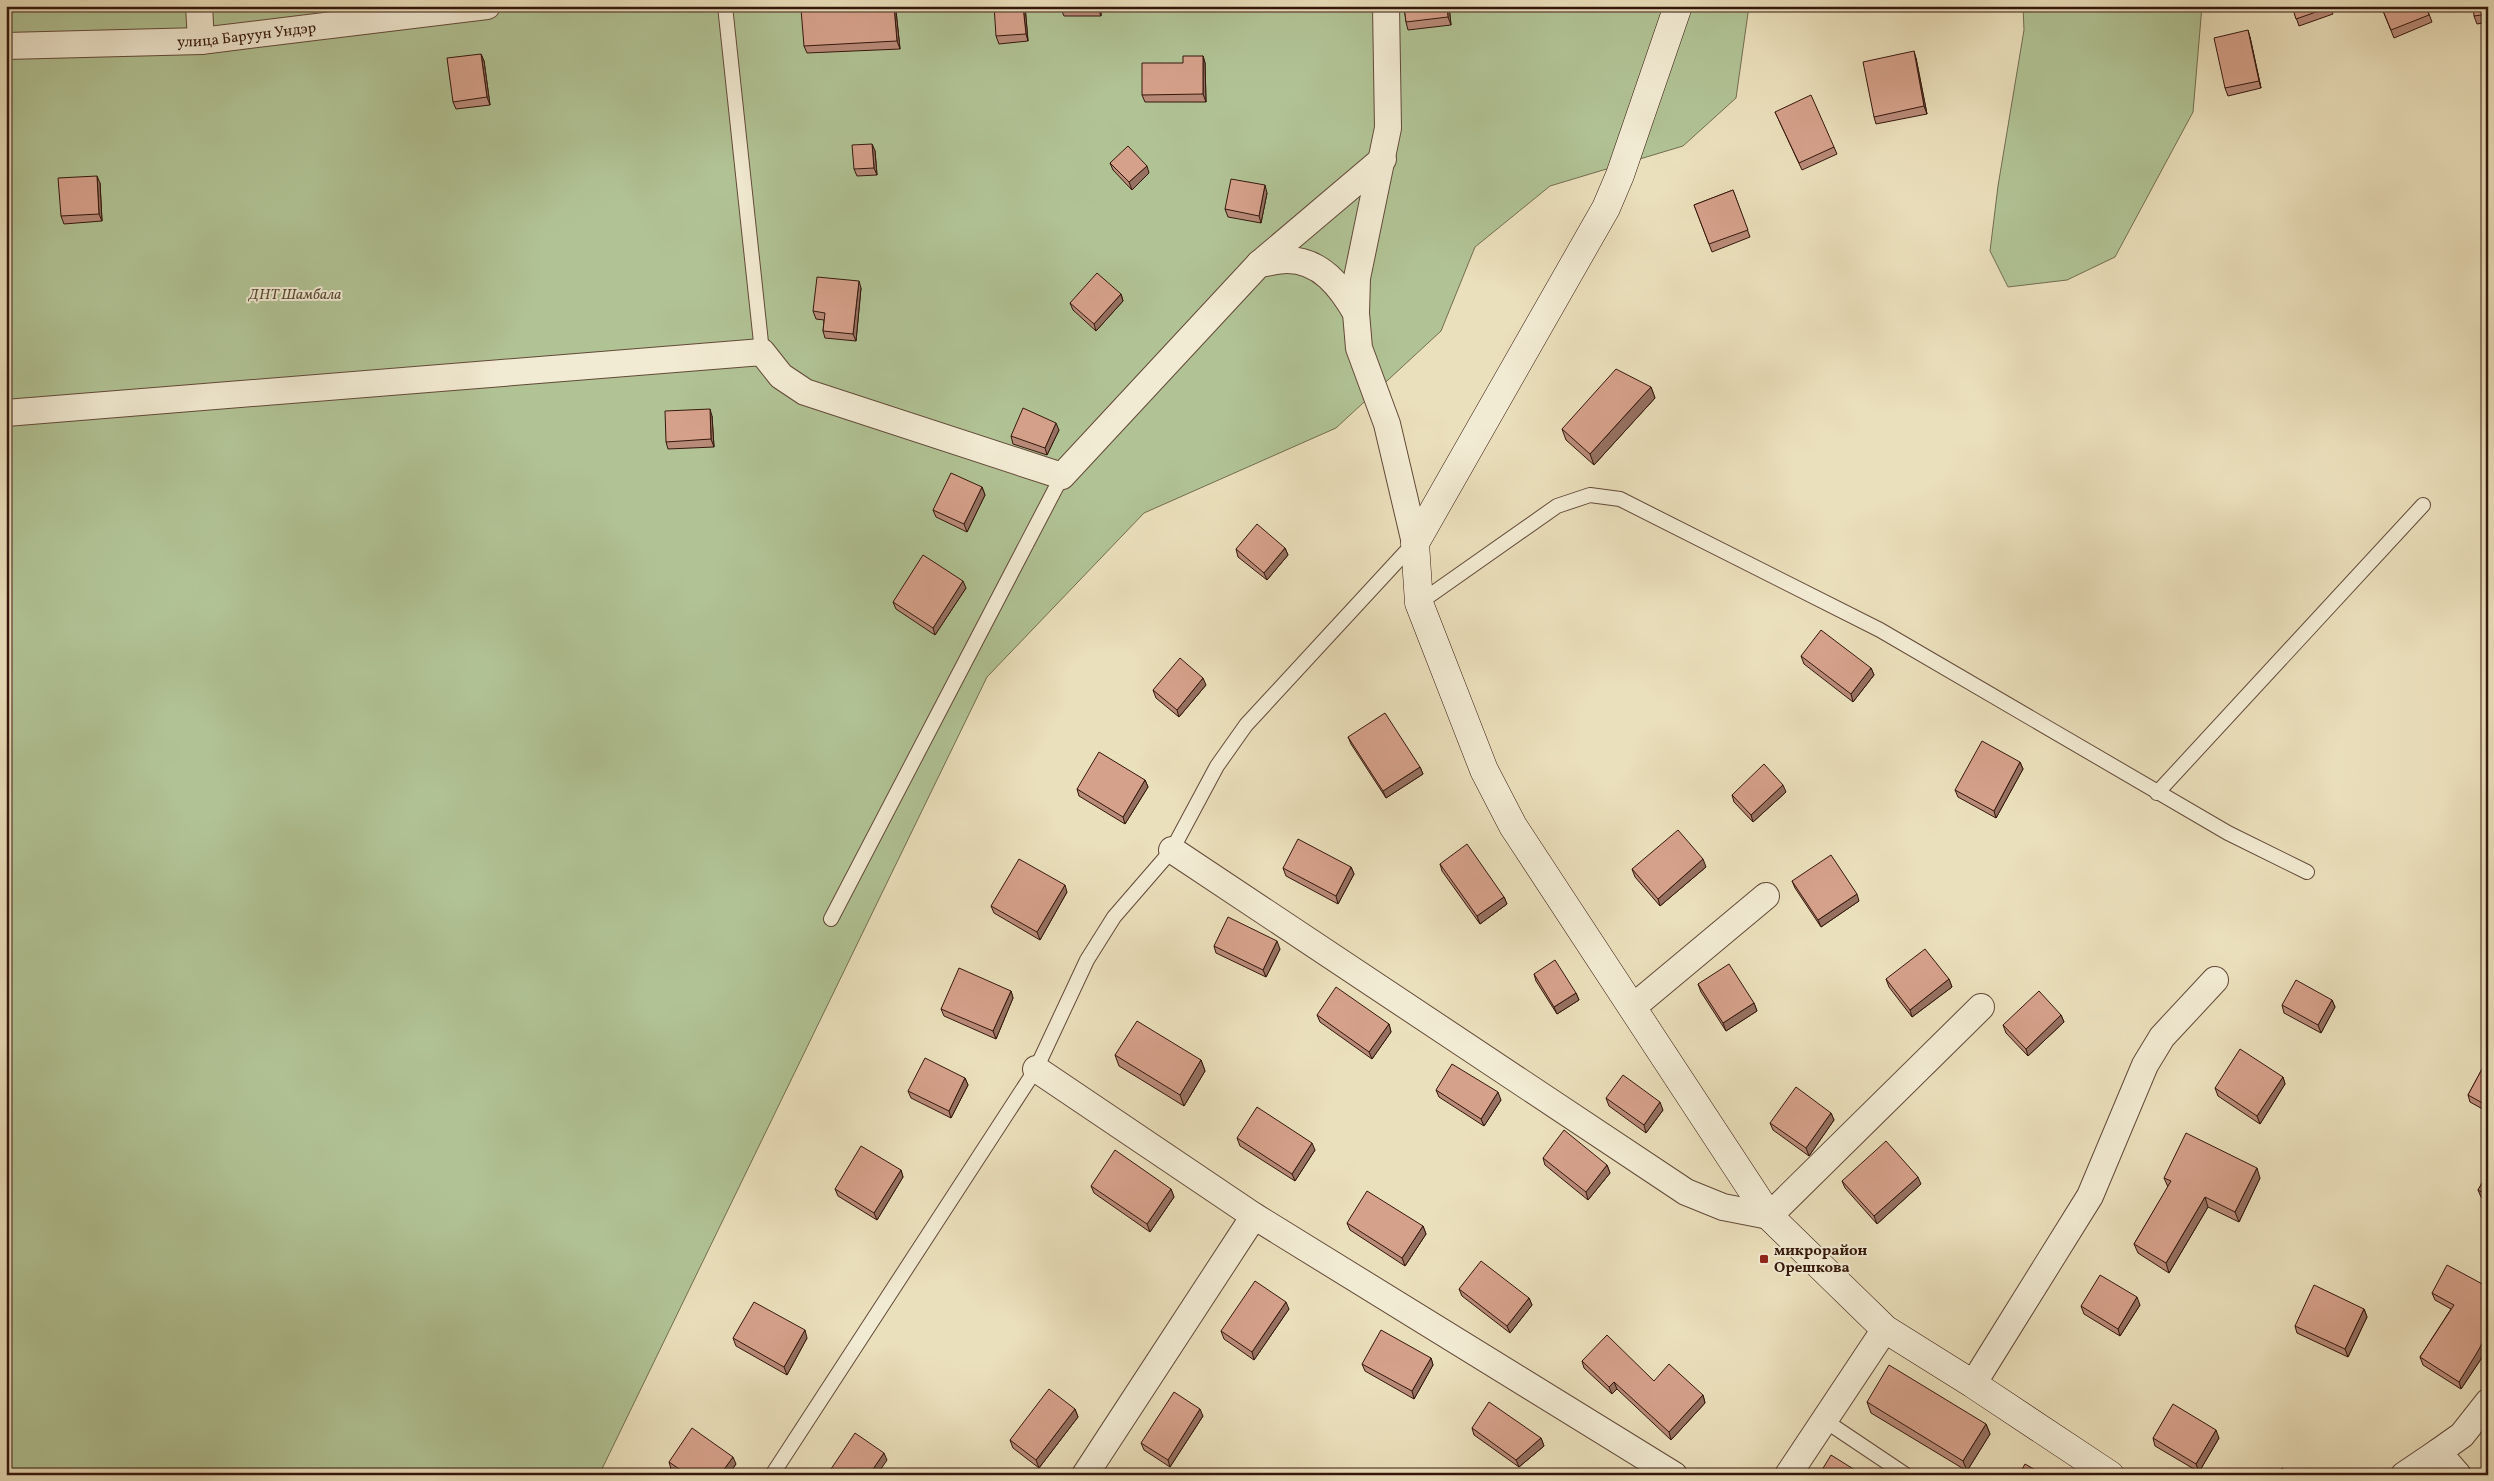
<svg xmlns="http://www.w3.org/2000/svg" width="2494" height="1481" font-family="Vollkorn,serif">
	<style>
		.green { fill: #b1c395; stroke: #726d50 }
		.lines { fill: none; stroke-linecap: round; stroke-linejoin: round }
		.lane-casing { stroke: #624938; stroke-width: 16 }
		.street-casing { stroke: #624938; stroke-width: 28 }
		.secondary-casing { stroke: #34170c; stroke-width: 29 }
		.lane { stroke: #f2ebd3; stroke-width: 14 }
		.street { stroke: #f2ebd3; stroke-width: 26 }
		.secondary { stroke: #f2ebd3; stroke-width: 28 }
		.wall { fill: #b88a78; stroke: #34170c }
		.shaded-wall { fill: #967161; stroke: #34170c }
		.building { fill: #d6a18b; stroke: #34170c }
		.poi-dot { fill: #8f2418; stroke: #f2ebd3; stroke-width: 2 }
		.labels { text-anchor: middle; stroke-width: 4; stroke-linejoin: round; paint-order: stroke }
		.street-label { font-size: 15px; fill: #34170c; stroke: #f2ebd3 }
		.park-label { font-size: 15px; font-style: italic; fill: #5a4b35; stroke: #f2ebd3 }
		.poi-label { font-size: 15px; font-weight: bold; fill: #34170c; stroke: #f2ebd3; text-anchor: start }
	</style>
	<rect width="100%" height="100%" fill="#ebe0bc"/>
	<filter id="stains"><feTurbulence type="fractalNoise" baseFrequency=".004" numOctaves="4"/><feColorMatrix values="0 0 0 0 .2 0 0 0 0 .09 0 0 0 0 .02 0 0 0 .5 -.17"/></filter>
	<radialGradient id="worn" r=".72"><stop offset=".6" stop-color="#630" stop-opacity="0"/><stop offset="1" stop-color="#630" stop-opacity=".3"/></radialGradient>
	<g class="green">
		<path d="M6,6H1749L1736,98L1683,146L1550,186L1475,247L1441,331L1336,428L1144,513L987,677L599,1475H6Z"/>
		<path d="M2023,6H2202L2193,112L2115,257L2067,280L2008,287L1990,251L1998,186L2024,30Z"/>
	</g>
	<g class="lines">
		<defs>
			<g id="lane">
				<path d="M725,6L762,352"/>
				<path d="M1419,603L1557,506L1590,495L1620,499L1880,630L2228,833L2307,872"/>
				<path d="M2157,793L2423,505"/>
				<path d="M831,919L1062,476"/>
				<path d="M1824,1420L1906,1475"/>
				<path d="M772,1475L1036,1069L1087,960L1114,917L1172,850L1217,766L1246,725L1414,543"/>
			</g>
			<g id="street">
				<path d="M199,6L201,41"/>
				<path d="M1386,6L1388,128L1357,278L1356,313L1359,348L1387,424L1415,543"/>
				<path id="s1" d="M6,46L201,41L487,6"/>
				<path d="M1259,264C1268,263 1278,260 1287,260C1321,260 1341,287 1356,313"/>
				<path d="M6,413L762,352L781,376L805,392L1062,476L1259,264L1383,159"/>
				<path d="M1172,850L1686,1192L1723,1207L1769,1216L1981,1007"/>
				<path d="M1633,1007L1766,896"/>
				<path d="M1036,1069L1254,1216"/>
				<path d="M1973,1384L2090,1196L2145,1065L2162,1037L2215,980"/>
				<path d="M1085,1475L1254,1216L1674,1475"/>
				<path d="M1788,1475L1885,1329"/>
				<path d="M2404,1475L2438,1452"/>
				<path d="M2458,1475L2438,1452L2462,1435L2488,1402"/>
			</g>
			<path id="secondary" d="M1678,6L1620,175L1606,208L1415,543L1419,603L1484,770L1513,826L1769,1216L1885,1329L1973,1384L2110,1475"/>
		</defs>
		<use href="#lane" class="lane-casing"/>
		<use href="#street" class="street-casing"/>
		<use href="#secondary" class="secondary-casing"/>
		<use href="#lane" class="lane"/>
		<use href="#street" class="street"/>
		<use href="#secondary" class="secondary"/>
	</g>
	<g class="wall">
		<path d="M827,6L828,10L896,11L900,49L807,53L804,46Z"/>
		<path d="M1025,6L1028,41L999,44L996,36Z"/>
		<path d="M1101,6V16H1064L1061,9Z"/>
		<path d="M1404,6H1449L1451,25L1408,30L1406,22Z"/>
		<path d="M2292,6H2330L2333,14L2299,26Z"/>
		<path d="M2381,6H2426L2432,22L2394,38Z"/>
		<path d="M2488,6V22L2477,24L2474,16Z"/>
		<path d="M2250,37L2261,88L2228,96L2225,88Z"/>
		<path d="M481,54L484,61L490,105L456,109L453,102Z"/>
		<path d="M1203,56L1205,63L1206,102H1145L1142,95L1183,63Z"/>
		<path d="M1916,58L1927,114L1876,124L1874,117Z"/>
		<path d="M1775,112L1834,147L1837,154L1802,170Z"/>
		<path d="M872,144L875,151L877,175L857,176L854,169Z"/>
		<path d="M1110,163L1149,173L1132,190L1113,170Z"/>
		<path d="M100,183L102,221L64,224L61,216Z"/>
		<path d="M1733,190L1750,237L1712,252L1694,205Z"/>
		<path d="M1267,193L1261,223L1228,217L1225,209Z"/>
		<path d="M861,288L856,341L825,338L823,331L824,320L816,319L813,311Z"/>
		<path d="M1121,294L1123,301L1096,331L1073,310L1070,303Z"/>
		<path d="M1651,387L1655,398L1594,465L1566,440L1562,429Z"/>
		<path d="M712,416L714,447L668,449L666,442Z"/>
		<path d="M1059,430L1047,455L1013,444L1011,436Z"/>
		<path d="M982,487L985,495L967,532L936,517L933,510Z"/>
		<path d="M1285,548L1288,555L1267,580L1238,557L1236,549Z"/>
		<path d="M966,588L935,635L896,609L893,602Z"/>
		<path d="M1801,656L1871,668L1874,675L1853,702L1804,664Z"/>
		<path d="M1206,685L1179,717L1156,698L1153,690Z"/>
		<path d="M1348,737L1420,767L1423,774L1386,798L1351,744Z"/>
		<path d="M2020,762L2023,769L1996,818L1958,797L1955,790Z"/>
		<path d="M1145,780L1148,787L1125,824L1079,796L1077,789Z"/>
		<path d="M1786,792L1753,822L1734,802L1732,795Z"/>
		<path d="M1440,864L1504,897L1507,904L1480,924L1442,871Z"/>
		<path d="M1351,867L1354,874L1338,904L1286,876L1283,868Z"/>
		<path d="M1706,867L1660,906L1635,877L1632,869Z"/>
		<path d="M1792,881L1859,901L1821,927L1795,888Z"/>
		<path d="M1067,892L1040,940L994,913L991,906Z"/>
		<path d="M1214,946L1280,949L1266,977L1216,953Z"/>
		<path d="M1534,974L1576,993L1579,1000L1557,1014L1536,981Z"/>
		<path d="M1886,979H1949L1952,987L1912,1017L1889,987Z"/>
		<path d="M1698,984L1754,1003L1757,1011L1726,1031L1701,992Z"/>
		<path d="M1011,991L1013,998L996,1039L944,1016L941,1009Z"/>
		<path d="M2332,1000L2335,1007L2321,1033L2284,1013L2282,1005Z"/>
		<path d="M1317,1015L1389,1024L1391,1032L1372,1059L1320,1022Z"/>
		<path d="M2061,1015L2064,1022L2028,1056L2006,1033L2003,1025Z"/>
		<path d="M1115,1055L1201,1060L1205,1071L1184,1106L1119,1066Z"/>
		<path d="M2488,1058V1112L2470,1102L2468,1095Z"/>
		<path d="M2283,1077L2285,1084L2260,1124L2218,1096L2215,1088Z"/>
		<path d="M965,1078L968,1085L951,1118L911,1098L908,1091Z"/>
		<path d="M1436,1090L1501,1100L1484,1126L1439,1097Z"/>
		<path d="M1606,1098L1663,1110L1646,1133L1609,1106Z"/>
		<path d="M1831,1113L1834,1120L1809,1156L1773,1130L1770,1123Z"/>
		<path d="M1237,1138L1315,1150L1295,1181L1240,1146Z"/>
		<path d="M1543,1158L1607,1165L1610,1173L1588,1200L1545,1165Z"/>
		<path d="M901,1170L903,1177L877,1220L838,1196L835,1189Z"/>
		<path d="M2488,1173V1201L2481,1197L2478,1190Z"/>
		<path d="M2164,1178H2260L2239,1222L2208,1207L2169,1273L2138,1253L2134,1244L2168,1187Z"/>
		<path d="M1842,1181L1921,1184L1877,1224L1845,1188Z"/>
		<path d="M1091,1186L1171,1189L1174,1197L1150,1232L1094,1193Z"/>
		<path d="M1347,1223L1423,1226L1426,1234L1405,1266L1350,1230Z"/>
		<path d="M2488,1287V1345L2481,1359L2461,1389L2423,1365L2420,1357L2451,1309L2435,1300L2432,1293Z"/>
		<path d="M1459,1289L1529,1298L1532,1305L1510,1333L1462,1296Z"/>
		<path d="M2140,1305L2120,1336L2084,1314L2081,1306Z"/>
		<path d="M1289,1309L1254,1360L1224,1339L1221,1331Z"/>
		<path d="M2364,1309L2367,1317L2348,1357L2297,1333L2295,1326Z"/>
		<path d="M733,1338H807L787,1375L736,1346Z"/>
		<path d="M1431,1358L1433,1365L1414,1399L1365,1371L1362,1364Z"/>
		<path d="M1582,1361L1703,1395L1705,1403L1671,1440L1617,1389L1612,1394L1584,1368Z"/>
		<path d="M1867,1402L1986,1424L1990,1434L1967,1471L1871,1413Z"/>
		<path d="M1075,1409L1078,1417L1039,1468L1013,1448L1010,1440Z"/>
		<path d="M1203,1416L1170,1467L1144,1450L1141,1443Z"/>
		<path d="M1472,1428L1541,1438L1544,1446L1519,1467L1474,1435Z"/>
		<path d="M2153,1438H2219L2199,1472L2155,1446Z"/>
		<path d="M669,1462L736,1464L728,1475H680L671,1469Z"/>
	</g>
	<g class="shaded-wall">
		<path d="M894,6L896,11L900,49L897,41Z"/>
		<path d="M1023,6H1025L1028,41L1026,34Z"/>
		<path d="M1098,6H1101V16L1098,9Z"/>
		<path d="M1447,6H1449L1451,25L1448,17Z"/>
		<path d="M2248,30L2250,37L2261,88L2259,81Z"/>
		<path d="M1914,51L1916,58L1927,114L1924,106Z"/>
		<path d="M481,54L484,61L490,105L487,97Z"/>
		<path d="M1203,56L1205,63L1206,102L1203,94Z"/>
		<path d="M872,144L875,151L877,175L874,168Z"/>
		<path d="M1147,166L1149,173L1132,190L1129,182Z"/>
		<path d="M97,176L100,183L102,221L99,214Z"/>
		<path d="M1265,185L1267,193L1261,223L1259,216Z"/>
		<path d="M859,281L861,288L856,341L853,334Z"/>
		<path d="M1121,294L1123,301L1096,331L1094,324Z"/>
		<path d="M1651,387L1655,398L1594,465L1590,454Z"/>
		<path d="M710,409L712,416L714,447L711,439Z"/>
		<path d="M1056,423L1059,430L1047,455L1045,448Z"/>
		<path d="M982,487L985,495L967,532L964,524Z"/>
		<path d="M1285,548L1288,555L1267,580L1264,573Z"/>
		<path d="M963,581L966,588L935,635L933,628Z"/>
		<path d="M1871,668L1874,675L1853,702L1851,694Z"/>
		<path d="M1203,678L1206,685L1179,717L1177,710Z"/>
		<path d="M2020,762L2023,769L1996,818L1994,811Z"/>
		<path d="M1420,767L1423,774L1386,798L1383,791Z"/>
		<path d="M1145,780L1148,787L1125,824L1123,817Z"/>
		<path d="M1783,785L1786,792L1753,822L1751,815Z"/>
		<path d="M1703,859L1706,867L1660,906L1658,899Z"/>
		<path d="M1351,867L1354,874L1338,904L1336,896Z"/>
		<path d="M1065,885L1067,892L1040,940L1037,932Z"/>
		<path d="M1857,894L1859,901L1821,927L1818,920Z"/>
		<path d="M1504,897L1507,904L1480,924L1477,916Z"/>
		<path d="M1277,941L1280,949L1266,977L1263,970Z"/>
		<path d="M1949,979L1952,987L1912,1017L1910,1010Z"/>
		<path d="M1011,991L1013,998L996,1039L993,1031Z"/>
		<path d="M1576,993L1579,1000L1557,1014L1554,1007Z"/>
		<path d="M2332,1000L2335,1007L2321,1033L2318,1025Z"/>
		<path d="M1754,1003L1757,1011L1726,1031L1723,1023Z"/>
		<path d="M2061,1015L2064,1022L2028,1056L2026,1049Z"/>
		<path d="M1389,1024L1391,1032L1372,1059L1369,1052Z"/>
		<path d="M1201,1060L1205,1071L1184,1106L1180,1095Z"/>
		<path d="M2283,1077L2285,1084L2260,1124L2257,1116Z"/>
		<path d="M965,1078L968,1085L951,1118L949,1111Z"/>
		<path d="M1498,1092L1501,1100L1484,1126L1481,1119Z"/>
		<path d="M1660,1102L1663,1110L1646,1133L1644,1125Z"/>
		<path d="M1831,1113L1834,1120L1809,1156L1806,1148Z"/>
		<path d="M1312,1143L1315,1150L1295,1181L1292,1174Z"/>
		<path d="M1607,1165L1610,1173L1588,1200L1586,1192Z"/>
		<path d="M2257,1168L2260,1178L2239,1222L2235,1212Z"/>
		<path d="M901,1170L903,1177L877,1220L874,1213Z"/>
		<path d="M1918,1177L1921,1184L1877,1224L1874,1216Z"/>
		<path d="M1171,1189L1174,1197L1150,1232L1147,1224Z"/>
		<path d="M2205,1197L2208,1207L2169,1273L2166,1263Z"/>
		<path d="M1423,1226L1426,1234L1405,1266L1402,1258Z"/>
		<path d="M2137,1297L2140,1305L2120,1336L2118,1329Z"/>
		<path d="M1529,1298L1532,1305L1510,1333L1507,1326Z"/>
		<path d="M1286,1302L1289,1309L1254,1360L1252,1352Z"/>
		<path d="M2364,1309L2367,1317L2348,1357L2345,1349Z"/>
		<path d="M805,1330L807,1338L787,1375L784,1367Z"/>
		<path d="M2488,1332V1345L2481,1359L2461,1389L2459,1382Z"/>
		<path d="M1431,1358L1433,1365L1414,1399L1412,1391Z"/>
		<path d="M1614,1382L1617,1389L1612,1394L1609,1387Z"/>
		<path d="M1703,1395L1705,1403L1671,1440L1669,1432Z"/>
		<path d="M1075,1409L1078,1417L1039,1468L1036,1460Z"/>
		<path d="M1200,1409L1203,1416L1170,1467L1168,1460Z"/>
		<path d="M1986,1424L1990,1434L1967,1471L1963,1461Z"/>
		<path d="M2216,1430L2219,1438L2199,1472L2196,1464Z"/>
		<path d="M1541,1438L1544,1446L1519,1467L1516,1460Z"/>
		<path d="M884,1453L887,1460L877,1475H869Z"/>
		<path d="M733,1457L736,1464L728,1475H720Z"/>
	</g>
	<g class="building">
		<path d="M827,6V10L866,6H894L897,41L804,46L801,9Z"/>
		<path d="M994,6H1023L1026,34L996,36Z"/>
		<rect x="1061" y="6" width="37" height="3"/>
		<path d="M1404,6H1447L1448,17L1406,22Z"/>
		<path d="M2292,6H2330V7L2296,19Z"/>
		<path d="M2381,6H2426L2429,15L2391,30Z"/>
		<path d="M2473,6H2488V14L2474,16Z"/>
		<path d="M2248,30L2259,81L2225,88L2214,38Z"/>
		<path d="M1914,51L1924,106L1874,117L1863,62Z"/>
		<path d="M481,54L487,97L453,102L447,58Z"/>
		<path d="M1183,56H1203V94L1142,95V63H1183Z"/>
		<path d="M1811,95L1834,147L1799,163L1775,112Z"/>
		<path d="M872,144L874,168L854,169L852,145Z"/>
		<path d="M1128,146L1147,166L1129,182L1110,163Z"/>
		<path d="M97,176L99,214L61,216L58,178Z"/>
		<path d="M1231,179L1265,185L1259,216L1225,209Z"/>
		<path d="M1733,190L1748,230L1709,244L1694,205Z"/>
		<path d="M1097,273L1121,294L1094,324L1070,303Z"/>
		<path d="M817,277L859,281L853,334L823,331L825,313L813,311Z"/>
		<path d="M1616,369L1651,387L1590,454L1562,429Z"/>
		<path d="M1023,408L1056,423L1045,448L1011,436Z"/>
		<path d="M710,409L711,439L666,442L665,411Z"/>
		<path d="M951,473L982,487L964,524L933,510Z"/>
		<path d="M1257,524L1285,548L1264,573L1236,549Z"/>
		<path d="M923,555L963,581L933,628L893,602Z"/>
		<path d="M1821,630L1871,668L1851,694L1801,656Z"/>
		<path d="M1180,658L1203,678L1177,710L1153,690Z"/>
		<path d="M1385,713L1420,767L1383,791L1348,737Z"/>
		<path d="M1982,741L2020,762L1994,811L1955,790Z"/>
		<path d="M1099,752L1145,780L1123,817L1077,789Z"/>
		<path d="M1764,764L1783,785L1751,815L1732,795Z"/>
		<path d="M1678,830L1703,859L1658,899L1632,869Z"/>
		<path d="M1298,839L1351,867L1336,896L1283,868Z"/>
		<path d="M1467,844L1504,897L1477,916L1440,864Z"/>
		<path d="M1831,855L1857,894L1818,920L1792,881Z"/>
		<path d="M1019,859L1065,885L1037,932L991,906Z"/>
		<path d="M1228,917L1277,941L1263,970L1214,946Z"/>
		<path d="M1925,949L1949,979L1910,1010L1886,979Z"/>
		<path d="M1555,960L1576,993L1554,1007L1534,974Z"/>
		<path d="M1729,964L1754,1003L1723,1023L1698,984Z"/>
		<path d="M959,968L1011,991L993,1031L941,1009Z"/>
		<path d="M2296,980L2332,1000L2318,1025L2282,1005Z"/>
		<path d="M1336,987L1389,1024L1369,1052L1317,1015Z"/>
		<path d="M2039,991L2061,1015L2026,1049L2003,1025Z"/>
		<path d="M1137,1021L1201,1060L1180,1095L1115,1055Z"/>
		<path d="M2240,1049L2283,1077L2257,1116L2215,1088Z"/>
		<path d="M925,1058L965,1078L949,1111L908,1091Z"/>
		<path d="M2488,1058V1106L2468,1095Z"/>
		<path d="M1452,1064L1498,1092L1481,1119L1436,1090Z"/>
		<path d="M1623,1075L1660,1102L1644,1125L1606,1098Z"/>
		<path d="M1796,1087L1831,1113L1806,1148L1770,1123Z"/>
		<path d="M1257,1107L1312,1143L1292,1174L1237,1138Z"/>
		<path d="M1564,1130L1607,1165L1586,1192L1543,1158Z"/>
		<path d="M2186,1133L2257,1168L2235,1212L2205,1197L2166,1263L2134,1244L2171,1181L2164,1178Z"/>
		<path d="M1886,1141L1918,1177L1874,1216L1842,1181Z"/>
		<path d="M861,1146L901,1170L874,1213L835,1189Z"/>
		<path d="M1115,1150L1171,1189L1147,1224L1091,1186Z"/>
		<path d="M2488,1173V1195L2478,1190Z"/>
		<path d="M1367,1191L1423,1226L1402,1258L1347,1223Z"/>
		<path d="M1481,1261L1529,1298L1507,1326L1459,1289Z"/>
		<path d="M2447,1265L2488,1287V1332L2478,1351L2459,1382L2420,1357L2454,1305L2432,1293Z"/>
		<path d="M2100,1275L2137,1297L2118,1329L2081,1306Z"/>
		<path d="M1255,1281L1286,1302L1252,1352L1221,1331Z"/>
		<path d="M2314,1285L2364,1309L2345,1349L2295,1326Z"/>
		<path d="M754,1302L805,1330L784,1367L733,1338Z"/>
		<path d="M1381,1330L1431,1358L1412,1391L1362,1364Z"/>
		<path d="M1607,1335L1654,1381L1669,1364L1703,1395L1669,1432L1614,1382L1609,1387L1582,1361Z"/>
		<path d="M1889,1365L1986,1424L1963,1461L1867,1402Z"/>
		<path d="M1049,1389L1075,1409L1036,1460L1010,1440Z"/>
		<path d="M1174,1392L1200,1409L1168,1460L1141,1443Z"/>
		<path d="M1489,1402L1541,1438L1516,1460L1472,1428Z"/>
		<path d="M2173,1404L2216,1430L2196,1464L2153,1438Z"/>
		<path d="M692,1428L733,1457L720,1475H688L669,1462Z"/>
		<path d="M855,1433L884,1453L869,1475H827Z"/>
		<path d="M1831,1455L1863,1475H1819Z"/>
		<path d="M2025,1464L2044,1475H2019Z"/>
		<path d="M2282,1468L2292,1475H2277Z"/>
	</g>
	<rect class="poi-dot" x="1759" y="1254" width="10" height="10" rx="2.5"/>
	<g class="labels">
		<g class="street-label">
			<text dy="5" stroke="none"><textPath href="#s1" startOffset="241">улица Баруун Ундэр</textPath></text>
		</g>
		<g class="park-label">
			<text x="295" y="299">ДНТ Шамбала</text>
		</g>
		<g class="poi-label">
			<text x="1774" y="1255">микрорайон<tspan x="1774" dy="17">Орешкова</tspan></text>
		</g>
	</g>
	<rect width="2494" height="1481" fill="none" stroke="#ebe0bc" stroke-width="25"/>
	<rect x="8" y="8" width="2479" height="1466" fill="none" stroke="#34170c" stroke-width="2.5"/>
	<rect x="12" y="12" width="2469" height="1456" fill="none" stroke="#34170c"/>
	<rect width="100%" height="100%" filter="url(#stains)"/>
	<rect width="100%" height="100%" fill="url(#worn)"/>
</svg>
